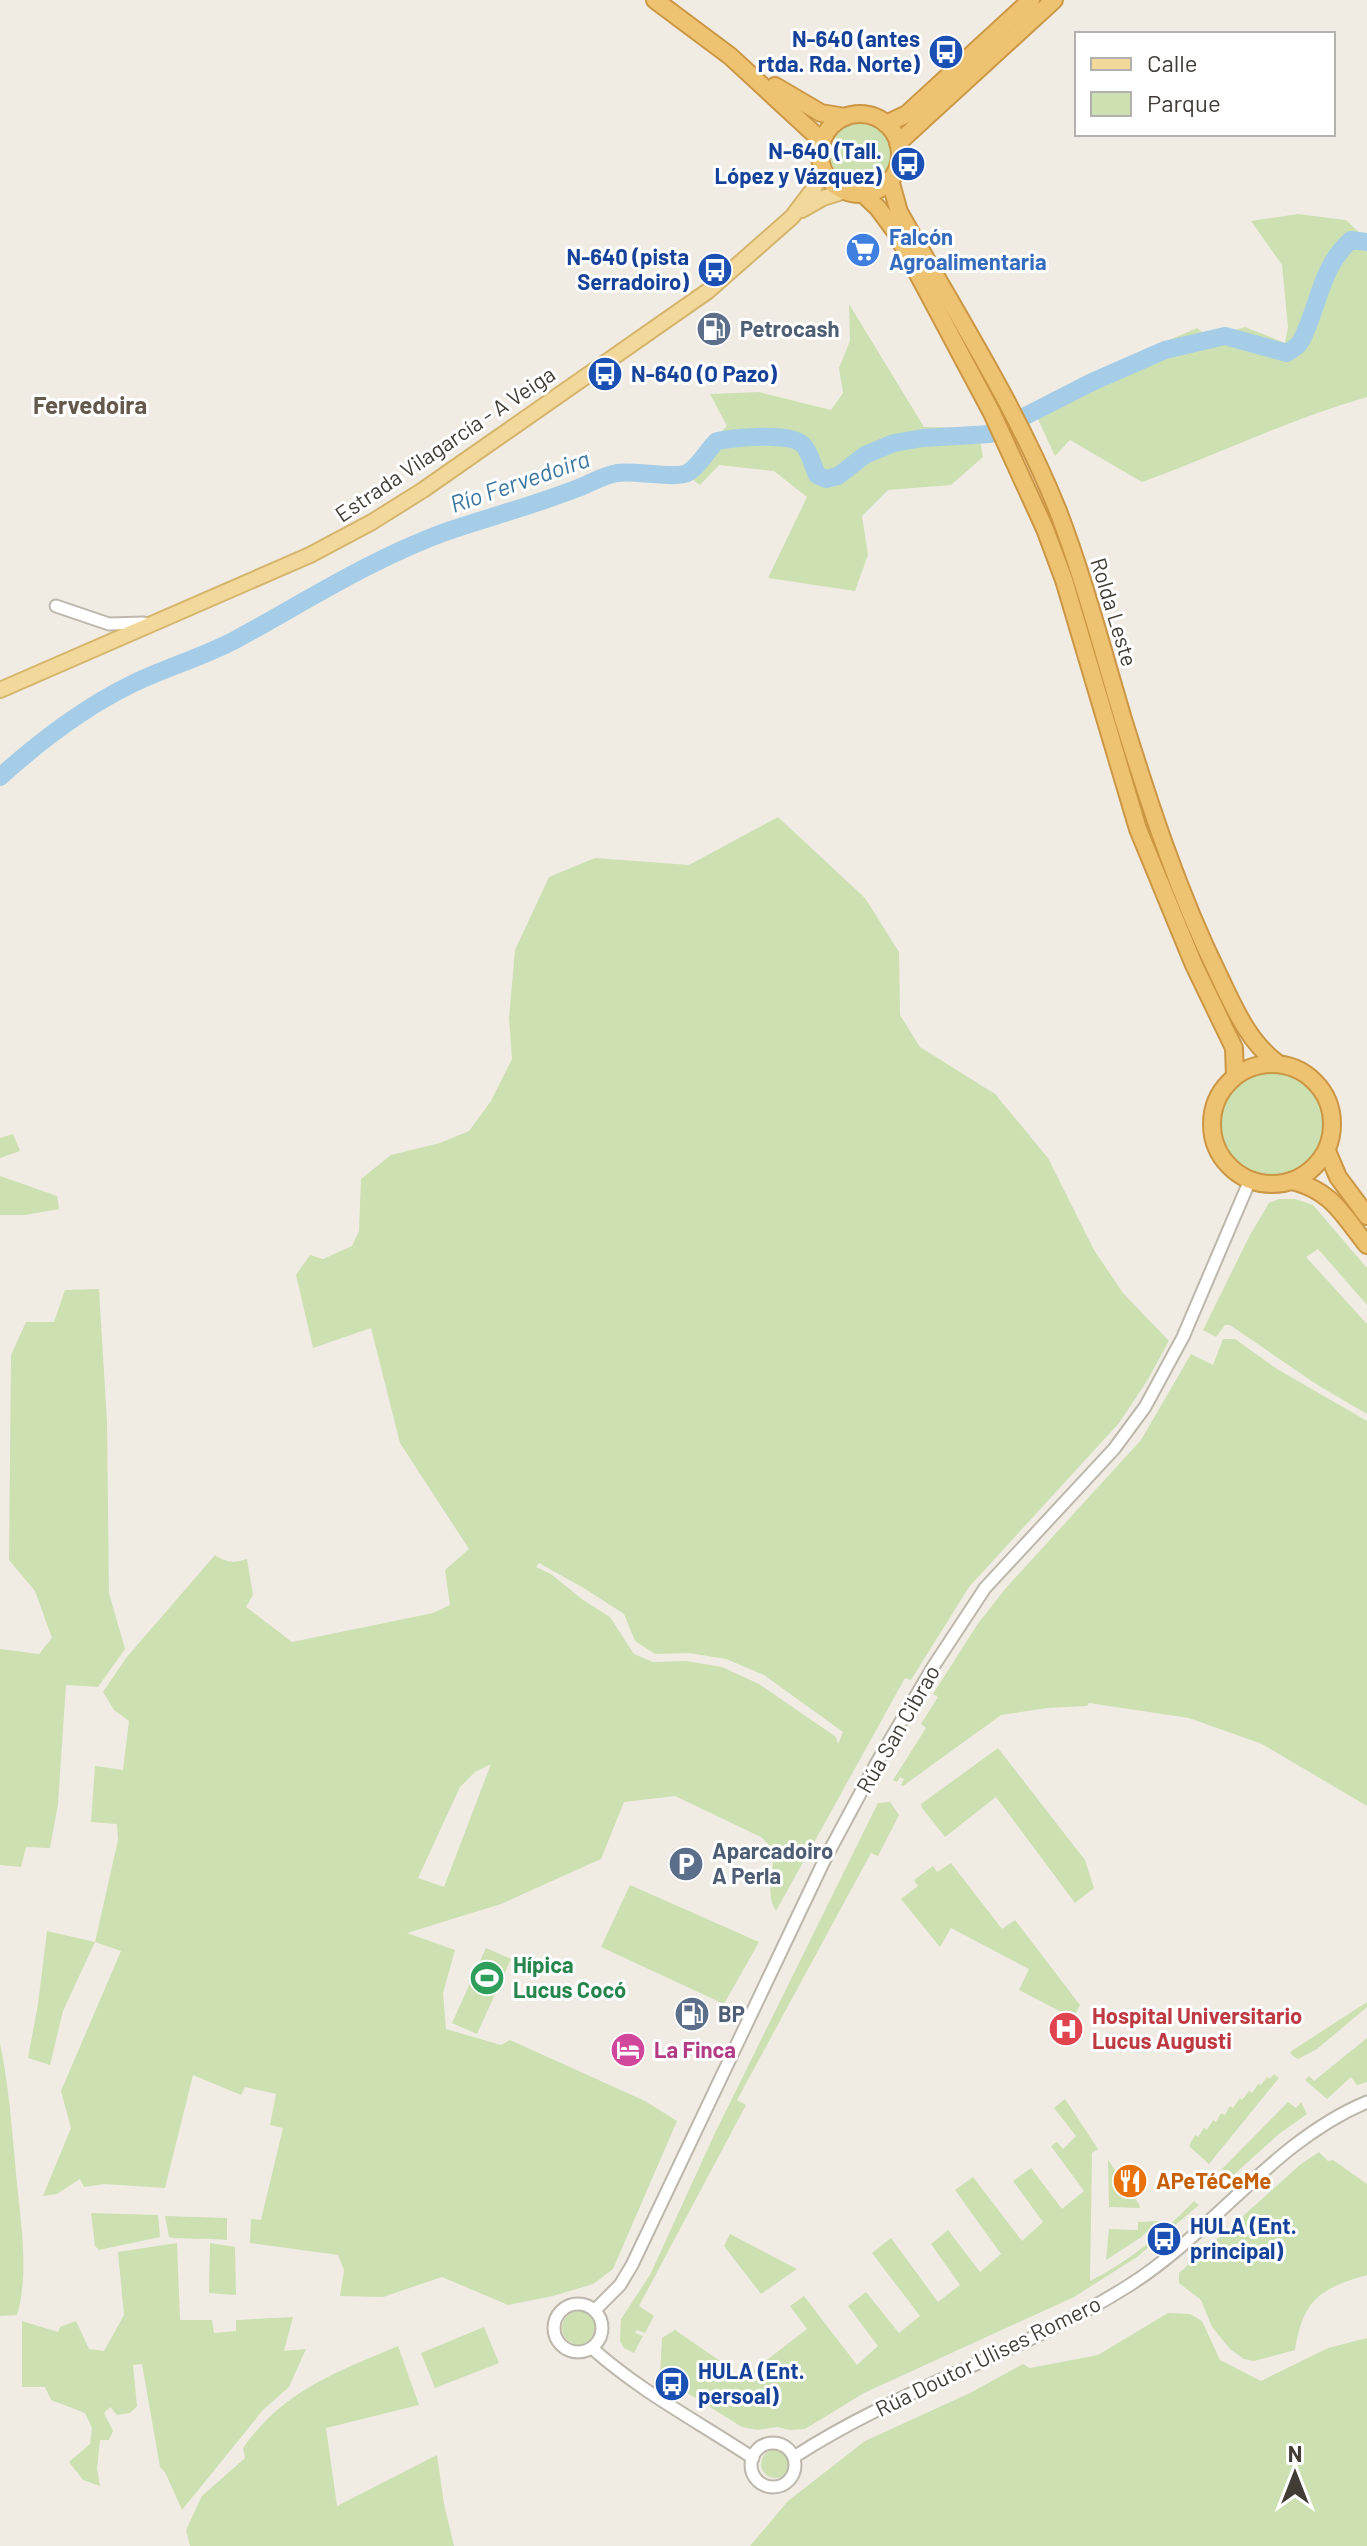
<svg xmlns="http://www.w3.org/2000/svg" width="1367" height="2546" font-family="Barlow,sans-serif">
	<style>
		.green { fill: #cce0b1; fill-rule: evenodd }
		.lines { fill: none; stroke-linecap: round; stroke-linejoin: round }
		.river { stroke: #a6cde7; stroke-width: 18 }
		.minor-casing { stroke: #bdb7ab; stroke-width: 15 }
		.major-casing { stroke: #d5b56d; stroke-width: 18 }
		.highway-casing { stroke: #cb9744; stroke-width: 20 }
		.minor { stroke: #fff; stroke-width: 11 }
		.major { stroke: #f2d89b; stroke-width: 14 }
		.highway { stroke: #edc372; stroke-width: 16 }
		.labels { text-anchor: middle; stroke-width: 6; stroke-linejoin: round; paint-order: stroke }
		.transit-label { font-size: 22px; font-weight: bold; fill: #164399; stroke: #fff; text-anchor: end }
		.shop-label { font-size: 22px; font-weight: bold; fill: #366cbe; stroke: #fff; text-anchor: start }
		.service-label { font-size: 22px; font-weight: bold; fill: #4e5e75; stroke: #fff; text-anchor: start }
		.street-label { font-size: 22px; fill: #413c35; stroke: #fff }
		.leisure-label { font-size: 22px; font-weight: bold; fill: #27864d; stroke: #fff; text-anchor: start }
		.health-label { font-size: 22px; font-weight: bold; fill: #be3a42; stroke: #fff; text-anchor: start }
		.hotel-label { font-size: 22px; font-weight: bold; fill: #b23c85; stroke: #fff; text-anchor: start }
		.food-label { font-size: 22px; font-weight: bold; fill: #c56008; stroke: #fff; text-anchor: start }
		.neighbourhood-label { font-size: 24px; font-weight: bold; fill: #635a4d; stroke: #fff }
		.water-label { font-size: 24px; font-style: italic; fill: #3b77a0; stroke: #fff }
	</style>
	<rect width="100%" height="100%" fill="#f0ece4"/>
	<g class="green">
		<circle cx="859" cy="153" r="33"/>
		<path d="M1298,214L1346,220L1367,240V397C1290,419 1217,455 1142,482L1070,440L1055,456L1037,417L1074,381L1197,328L1210,338L1245,327L1285,343L1288,327L1282,265L1251,221Z"/>
		<path d="M849,304L924,427L978,428L983,457L951,485L888,490L862,516L868,555L855,591L768,578L807,497L774,471L719,465L700,485L681,471L727,426L710,394L759,392L831,410L843,393L839,368L850,341Z"/>
		<path d="M778,817L865,898L899,952L900,1015L920,1047L995,1094L1048,1158L1094,1250L1123,1293L1169,1341L1147,1381L1119,1423L969,1587L911,1680L905,1678L776,1911C765,1894 773,1870 775,1851L761,1837L675,1796L624,1802L601,1859L501,1904L407,1933L455,1950L443,1993L446,2029L501,2045L510,2040L645,2101L677,2121L613,2269L593,2284L553,2296L508,2305L442,2277L383,2297L340,2296L344,2270L338,2255L250,2243L251,2219L261,2220L283,2128L270,2125L276,2094L245,2087L241,2095L193,2075L165,2188L104,2184L84,2187L80,2179L57,2194L43,2196L71,2128L61,2091L121,1951L95,1942L63,2011L50,2065L28,2058L38,2004L47,1931L95,1942L118,1840L117,1824L91,1822L95,1766L123,1770L129,1721L114,1710L103,1692L126,1658L215,1555C227,1563 234,1563 247,1559L253,1595L246,1607L292,1642L433,1613L450,1605L445,1570L469,1549L400,1443L371,1328L313,1348L296,1275L310,1255L323,1259L352,1246L359,1231L361,1179L391,1155L440,1143L469,1131L491,1101L512,1059L509,1018L515,950L549,877L595,858L689,865ZM539,1563L587,1590L624,1614L635,1641L655,1654L689,1653L726,1659L764,1675L843,1732L838,1744L836,1737L759,1684L722,1667L686,1661L653,1662L634,1654L610,1617L583,1600L551,1574L536,1567ZM491,1764L444,1887L418,1878L460,1787L475,1772Z"/>
		<circle cx="1271" cy="1124" r="52"/>
		<path d="M13,1134L20,1151L0,1158V1138Z"/>
		<path d="M0,1176L57,1196L59,1209L25,1215H0Z"/>
		<path d="M1279,1199H1295L1313,1205L1367,1268V1305L1318,1249L1306,1257L1367,1324V1414L1316,1384L1230,1325H1225L1216,1337L1203,1330L1250,1235L1269,1203Z"/>
		<path d="M99,1289L107,1422L109,1593L125,1649L98,1687L66,1685L58,1804L50,1848L26,1847L21,1867L0,1865V1649L39,1654L52,1638L35,1591L9,1560L11,1355L26,1322H54L65,1290Z"/>
		<path d="M1223,1339H1235L1277,1369L1367,1421V1806L1262,1744L1189,1718L1089,1703L1087,1706L1047,1708L1001,1715L903,1786L901,1785L904,1779L900,1777L897,1782L893,1780L926,1728L921,1724L938,1697L933,1694L977,1625L1005,1589L1141,1440L1191,1354L1213,1365Z"/>
		<path d="M998,1748L1085,1860L1094,1888L1075,1903L996,1797L945,1837L922,1808L921,1804Z"/>
		<path d="M890,1802L899,1815L878,1856L871,1853L737,2100L746,2105L639,2306L654,2316L645,2333L637,2330L635,2333L643,2336L634,2353L624,2348L620,2341L621,2319L650,2275L715,2133L873,1813L878,1803Z"/>
		<path d="M951,1863L1002,1929L1015,1920L1080,2005L1073,2018L1019,1990L1029,1969L951,1928L940,1947L901,1899L918,1886L914,1880L933,1866L937,1872Z"/>
		<path d="M630,1885L759,1942L724,2004L601,1947Z"/>
		<path d="M486,1948L511,1959L477,2034L452,2023Z"/>
		<path d="M1367,2002V2007L1317,2049L1298,2059L1293,2056L1290,2052Z"/>
		<path d="M1367,2038V2082L1357,2085L1351,2077L1327,2099L1305,2080L1309,2076L1314,2081Z"/>
		<path d="M0,2043C9,2086 12,2130 16,2173C20,2219 30,2271 17,2315L0,2316Z"/>
		<path d="M1274,2074L1279,2078L1209,2164L1189,2146L1195,2135L1198,2137L1204,2128L1207,2130L1213,2120L1216,2122L1221,2113L1225,2115L1230,2106L1233,2108L1240,2098L1242,2100L1249,2091L1252,2093L1258,2084L1261,2085L1267,2077L1270,2079Z"/>
		<path d="M1065,2099L1098,2149L1092,2153L1090,2281C1130,2261 1163,2233 1194,2201L1199,2205L1137,2257L1074,2297L864,2393L805,2429L790,2430L777,2427L758,2430L742,2427L660,2376L662,2338L675,2330L720,2361L737,2383L807,2329L790,2306L804,2296L857,2365L878,2346L848,2306L866,2292L899,2333L920,2316L872,2253L891,2238L938,2302L960,2285L931,2244L948,2230L980,2272L1001,2254L955,2190L973,2177L1022,2241L1043,2222L1013,2181L1031,2168L1062,2209L1084,2191L1051,2146L1057,2142L1063,2149L1076,2136L1054,2108Z"/>
		<path d="M1288,2102L1296,2108L1301,2102L1307,2114L1279,2134L1229,2179L1220,2171Z"/>
		<path d="M1319,2152L1328,2161L1333,2160L1367,2184V2275C1320,2288 1303,2300 1295,2350L1254,2361L1244,2359L1230,2349L1212,2327L1201,2300L1179,2283V2273L1301,2164Z"/>
		<path d="M1108,2160L1139,2204L1140,2208L1109,2207Z"/>
		<path d="M91,2213L158,2215L160,2237L99,2250L95,2246Z"/>
		<path d="M165,2216L227,2218V2240C210,2238 183,2240 169,2237Z"/>
		<path d="M1159,2221L1140,2238L1106,2260L1109,2229L1138,2230V2222Z"/>
		<path d="M730,2234L797,2269L761,2294L724,2246Z"/>
		<path d="M177,2243L180,2320H212L214,2333L236,2331V2320L293,2317L284,2351L306,2349L289,2387L263,2410L182,2510L165,2472L160,2467L142,2364L133,2365L137,2406L130,2413L117,2415L110,2407L104,2413L113,2431L109,2440H100L97,2469L100,2486L83,2480L69,2462L90,2444L92,2428L85,2413L51,2400L45,2387H22V2321L58,2332L60,2327L76,2321L89,2349L104,2351L124,2315L118,2252Z"/>
		<path d="M210,2243L235,2247L236,2295L209,2293Z"/>
		<circle cx="579" cy="2328" r="17"/>
		<path d="M1168,2313L1190,2314L1202,2321L1220,2360L1261,2381L1328,2348L1367,2338V2546H750L788,2501L865,2441L970,2393L1023,2364L1030,2368L1098,2355Z"/>
		<path d="M484,2327L499,2363L435,2388L421,2353Z"/>
		<path d="M398,2346L419,2405L326,2428L337,2506L437,2455L444,2504L454,2546H190L186,2530L202,2496L245,2458L243,2448C284,2390 335,2373 398,2346Z"/>
		<circle cx="775" cy="2464" r="14"/>
	</g>
	<g class="lines">
		<path class="river" d="M0,777C41,740 84,707 134,683C167,667 203,657 235,640C305,602 369,560 445,532C489,517 535,505 578,488C591,483 602,476 617,473C636,470 677,480 689,472C699,466 708,449 717,441C734,438 793,431 804,446C810,453 813,466 817,475L826,479L838,476L865,455L894,443L923,438L990,434L1092,382L1165,350L1225,336L1287,353C1292,349 1298,347 1301,341C1319,307 1320,267 1351,240L1367,242"/>
		<defs>
			<g id="minor">
				<path d="M56,606L109,624L144,623"/>
				<circle cx="578" cy="2328" r="24"/>
				<path d="M595,2310L620,2285L632,2265L824,1861L876,1764L933,1667L985,1588L1114,1449L1145,1407L1183,1337L1250,1180"/>
				<path d="M593,2349C641,2392 699,2422 753,2458"/>
				<circle cx="773" cy="2465" r="22"/>
				<path d="M794,2457C900,2388 1022,2353 1128,2286C1213,2233 1273,2141 1367,2102"/>
			</g>
			<g id="major">
				<path d="M802,210L823,198L845,191"/>
				<path d="M0,690L310,555L372,522L423,490L708,291L792,217L814,188L823,168"/>
			</g>
			<g id="highway">
				<path d="M655,0L730,56L822,141"/>
				<path d="M775,86L821,113L845,117"/>
				<circle cx="860" cy="154" r="40"/>
				<path d="M886,124L907,114L1031,0"/>
				<path d="M898,143L1054,0"/>
				<path d="M890,180L899,212C954,310 1016,406 1058,511C1084,579 1102,649 1123,719C1150,806 1178,892 1218,974C1234,1007 1247,1040 1277,1063"/>
				<path d="M862,193L878,208L895,231L992,413L1045,529L1064,580L1138,829L1194,965L1234,1048L1235,1076"/>
				<circle cx="1272" cy="1124" r="60"/>
				<path d="M1327,1151L1338,1177L1367,1216"/>
				<path d="M1293,1181C1333,1192 1342,1214 1367,1245"/>
			</g>
		</defs>
		<use href="#minor" class="minor-casing"/>
		<use href="#major" class="major-casing"/>
		<use href="#highway" class="highway-casing"/>
		<use href="#minor" class="minor"/>
		<use href="#major" class="major"/>
		<use href="#highway" class="highway"/>
	</g>
	<defs>
		<symbol id="bus-disc" viewBox="-11 -11 22 22"><circle r="9.5" fill="#1a4fb4" stroke="#fff"/><path d="M-5-6H5V4H4V6H2V4H-2V6H-4V4H-5ZM-3.5-4V0h7V-4ZM-3.5 1.2v1.5H-2V1.2ZM2 1.2v1.5H3.5V1.2Z" fill="#fff"/></symbol>
		<symbol id="supermarket-disc" viewBox="-11 -11 22 22"><circle r="9.5" fill="#3f7fe0" stroke="#fff"/><path d="M-6-5.5h2.5l.6 2H6L4.5 2H-2.5L-4.4-4H-6ZM-1.5 3.2a1.3 1.3 0 1 0 .1 0ZM3 3.2a1.3 1.3 0 1 0 .1 0Z" fill="#fff"/></symbol>
		<symbol id="fuel-disc" viewBox="-11 -11 22 22"><circle r="9.5" fill="#5c6f8a" stroke="#fff"/><path d="M-5.5-6h7V0h2V4h1.3V-2.5L3-4.5l.8-.8L6-3V5H2.5V1h-1V6h-7ZM-4.2-4.7v3.2H.2V-4.7Z" fill="#fff"/></symbol>
		<symbol id="parking-disc" viewBox="-11 -11 22 22"><circle r="9.5" fill="#5c6f8a" stroke="#fff"/><path d="M-3.5-5.5H1a3.5 3.5 0 0 1 0 7H-1V5.5H-3.5ZM-1-3.4V-.6H.8a1.4 1.4 0 0 0 0-2.8Z" fill="#fff"/></symbol>
		<symbol id="stadium-disc" viewBox="-11 -11 22 22"><circle r="9.5" fill="#2e9e5b" stroke="#fff"/><path d="M0-5a6.5 5 0 1 0 0 10a6.5 5 0 1 0 0-10ZM-3.5-1.8h7v3.6h-7Z" fill="#fff"/></symbol>
		<symbol id="hospital-disc" viewBox="-11 -11 22 22"><circle r="9.5" fill="#e0444e" stroke="#fff"/><path d="M-5-5h3v3.5h4V-5h3V5h-3V1.5h-4V5h-3Z" fill="#fff"/></symbol>
		<symbol id="hotel-disc" viewBox="-11 -11 22 22"><circle r="9.5" fill="#d1479c" stroke="#fff"/><path d="M-6-4.5h1.5V1H6V5H4.5V3h-9V5H-6ZM-4 0a1.8 1.8 0 1 1 3.6 0ZM.5 0V-2.5h3Q6-2.5 6 0Z" fill="#fff"/></symbol>
		<symbol id="restaurant-disc" viewBox="-11 -11 22 22"><circle r="9.5" fill="#e8710a" stroke="#fff"/><path d="M-5-6h1v4h1v-4h1v4h1v-4h1v5L-1.5 .5V6h-2V.5L-5-1ZM5-6V6H3V1.5H1.5Q1.5-4 5-6Z" fill="#fff"/></symbol>
	</defs>
	<g fill-rule="evenodd">
		<use href="#bus-disc" x="926" y="32" width="40" height="40"/>
		<use href="#bus-disc" x="888" y="144" width="40" height="40"/>
		<use href="#supermarket-disc" x="843" y="230" width="40" height="40"/>
		<use href="#bus-disc" x="695" y="250" width="40" height="40"/>
		<use href="#fuel-disc" x="694" y="309" width="40" height="40"/>
		<use href="#bus-disc" x="585" y="354" width="40" height="40"/>
		<use href="#parking-disc" x="666" y="1844" width="40" height="40"/>
		<use href="#stadium-disc" x="467" y="1958" width="40" height="40"/>
		<use href="#fuel-disc" x="672" y="1994" width="40" height="40"/>
		<use href="#hospital-disc" x="1046" y="2009" width="40" height="40"/>
		<use href="#hotel-disc" x="608" y="2030" width="40" height="40"/>
		<use href="#restaurant-disc" x="1110" y="2161" width="40" height="40"/>
		<use href="#bus-disc" x="1144" y="2219" width="40" height="40"/>
		<use href="#bus-disc" x="652" y="2364" width="40" height="40"/>
	</g>
	<g class="labels">
		<g class="transit-label">
			<text x="920" y="47">N-640 (antes<tspan x="920" dy="25">rtda. Rda. Norte)</tspan></text>
			<text x="882" y="159">N-640 (Tall.<tspan x="882" dy="25">López y Vázquez)</tspan></text>
			<text x="689" y="265">N-640 (pista<tspan x="689" dy="25">Serradoiro)</tspan></text>
			<text x="631" y="382" text-anchor="start">N-640 (O Pazo)</text>
			<text x="1190" y="2234" text-anchor="start">HULA (Ent.<tspan x="1190" dy="25">principal)</tspan></text>
			<text x="698" y="2379" text-anchor="start">HULA (Ent.<tspan x="698" dy="25">persoal)</tspan></text>
		</g>
		<g class="shop-label">
			<text x="889" y="245">Falcón<tspan x="889" dy="25">Agroalimentaria</tspan></text>
		</g>
		<g class="service-label">
			<text x="740" y="337">Petrocash</text>
			<text x="712" y="1859">Aparcadoiro<tspan x="712" dy="25">A Perla</tspan></text>
			<text x="718" y="2022">BP</text>
		</g>
		<g class="street-label">
			<text transform="translate(445 444) rotate(-34)" y="8">Estrada Vilagarcía - A Veiga</text>
			<text transform="translate(1114 612) rotate(73)" y="8">Rolda Leste</text>
			<text transform="translate(898 1729) rotate(-60)" y="8">Rúa San Cibrao</text>
			<text transform="translate(988 2356) rotate(-26)" y="8">Rúa Doutor Ulises Romero</text>
		</g>
		<g class="leisure-label">
			<text x="513" y="1973">Hípica<tspan x="513" dy="25">Lucus Cocó</tspan></text>
		</g>
		<g class="health-label">
			<text x="1092" y="2024">Hospital Universitario<tspan x="1092" dy="25">Lucus Augusti</tspan></text>
		</g>
		<g class="hotel-label">
			<text x="654" y="2058">La Finca</text>
		</g>
		<g class="food-label">
			<text x="1156" y="2189">APeTéCeMe</text>
		</g>
		<g class="neighbourhood-label">
			<text x="90" y="414">Fervedoira</text>
		</g>
		<g class="water-label">
			<text transform="translate(520 482) rotate(-19)" y="8">Río Fervedoira</text>
		</g>
	</g>
	<rect x="1075" y="32" width="260" height="104" fill="#ffffff" stroke="#b3b1ae" stroke-width="2"/>
	<rect x="1091" y="58" width="40" height="12" fill="#f2d89b" stroke="#b3b1ae" stroke-width="2"/>
	<text x="1147" y="72" font-size="24" fill="#413c35">Calle</text>
	<rect x="1091" y="92" width="40" height="24" fill="#cce0b1" stroke="#b3b1ae" stroke-width="2"/>
	<text x="1147" y="112" font-size="24" fill="#413c35">Parque</text>
	<g transform="translate(1295 2474)" stroke="#ffffff" stroke-width="6" paint-order="stroke">
	<path d="M0-6L14 30L0 20L-14 30Z" fill="#413c35"/>
	<text y="-12" font-size="22" font-weight="bold" text-anchor="middle" fill="#413c35">N</text>
	</g>
</svg>
